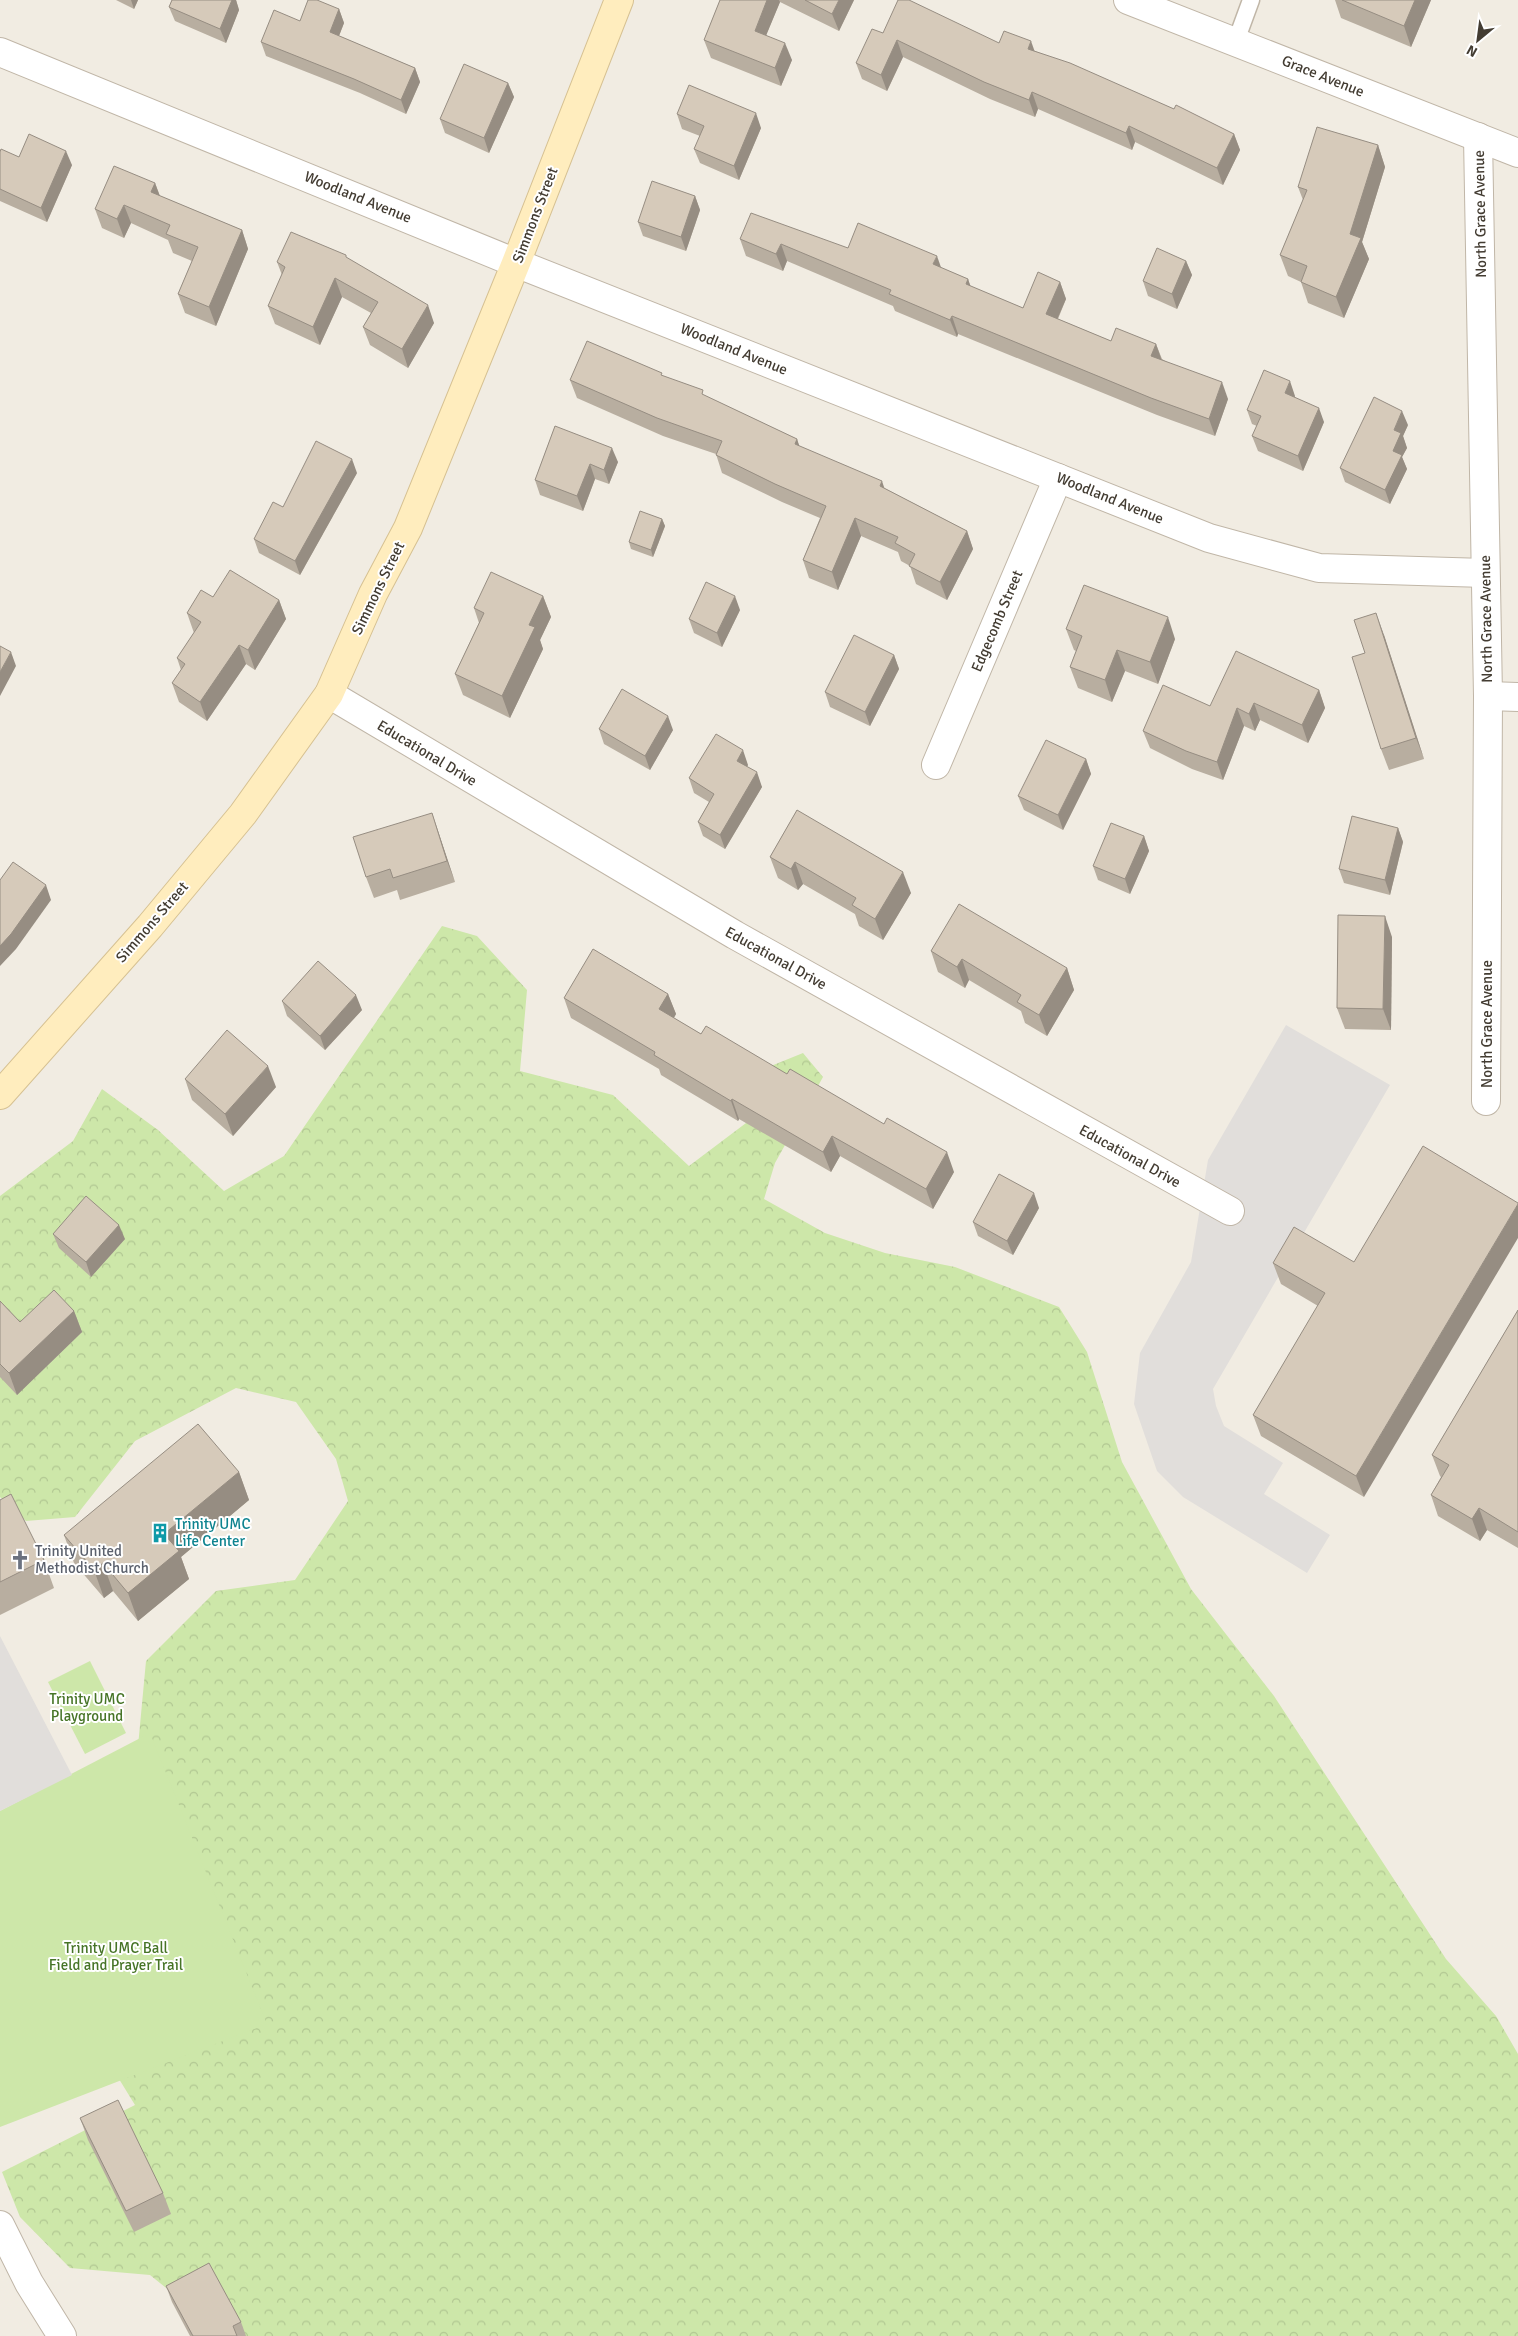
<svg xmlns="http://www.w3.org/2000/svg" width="1518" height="2336" font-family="Signika,sans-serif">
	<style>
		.forest { fill: url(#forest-crowns) }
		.park { fill: #cde7a9 }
		.parking { fill: #e1dedb }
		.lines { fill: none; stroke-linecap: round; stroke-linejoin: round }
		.lane-casing { stroke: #c0b6a7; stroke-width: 19 }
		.street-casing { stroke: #c0b6a7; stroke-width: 30 }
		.secondary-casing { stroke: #d6c192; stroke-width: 30 }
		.lane { stroke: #fff; stroke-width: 16 }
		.street { stroke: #fff; stroke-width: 28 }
		.secondary { stroke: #ffedbe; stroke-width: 28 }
		.wall { fill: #b8aea0 }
		.shaded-wall { fill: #968d82 }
		.building { fill: #d6caba; stroke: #968d82 }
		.labels { text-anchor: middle; stroke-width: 4; stroke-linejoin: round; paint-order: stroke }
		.street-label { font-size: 15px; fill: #433c32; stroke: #fff }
		.culture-label { font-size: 15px; fill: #0d838f; stroke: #fff; text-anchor: start }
		.worship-label { font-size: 15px; fill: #5b616d; stroke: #fff; text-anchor: start }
		.park-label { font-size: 15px; fill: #467426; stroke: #fff }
	</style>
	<defs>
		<pattern id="forest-crowns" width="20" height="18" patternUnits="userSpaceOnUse" patternTransform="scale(1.25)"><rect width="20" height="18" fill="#cde7a9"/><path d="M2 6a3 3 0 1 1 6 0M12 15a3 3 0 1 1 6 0" fill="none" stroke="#b1c792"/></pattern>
	</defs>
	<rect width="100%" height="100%" fill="#f1ece2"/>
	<path class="forest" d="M442,926L477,936L527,990L520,1071L613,1095L689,1166L750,1120L766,1068L803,1053L823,1077L775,1163L764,1199L825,1233L885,1253L955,1267L1059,1307L1087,1352L1122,1462L1191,1589L1274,1696L1446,1959L1496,2016L1518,2054V2336H226L150,2275L70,2268L20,2217L2,2172L135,2105L119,2079L128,1853L146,1661L216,1591L295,1580L348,1501L336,1459L296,1402L236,1388L135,1441L75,1517L26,1521L0,1497V1196L73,1141L102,1089L158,1130L224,1191L284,1156Z"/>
	<g class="park">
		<path d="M90,1661L126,1733L85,1754L48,1682Z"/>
		<path d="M150,1733L267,2024L0,2127V1811Z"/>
	</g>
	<g class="parking">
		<path d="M1286,1025L1390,1085L1213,1389L1216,1406L1224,1426L1283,1463L1264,1494L1330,1535L1307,1573L1183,1497L1157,1471L1134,1404L1140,1353L1191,1262L1208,1160Z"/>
		<path d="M0,1636L72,1775L0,1811Z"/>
	</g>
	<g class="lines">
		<defs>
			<path id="lane" d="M1236,41L1251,0"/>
			<g id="street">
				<path d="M1128,0L1518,153"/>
				<path d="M0,52L516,263L1209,538L1319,568L1485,573"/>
				<path d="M1478,137L1488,696L1486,1101"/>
				<path d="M329,694L735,935L1230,1211"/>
				<path d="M1488,696L1518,697"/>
				<path d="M936,765L1058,478"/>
				<path d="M0,2225L29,2283L62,2336"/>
			</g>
			<path id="secondary" d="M0,1095L150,926L243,814L329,694L373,594L408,528L516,263L619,0"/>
		</defs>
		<use href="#lane" class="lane-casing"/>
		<use href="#street" class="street-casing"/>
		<use href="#secondary" class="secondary-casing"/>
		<use href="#lane" class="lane"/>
		<use href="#street" class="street"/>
		<use href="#secondary" class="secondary"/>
	</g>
	<g class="wall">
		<path d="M116,0H138L134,9Z"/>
		<path d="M172,0H236L239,10L226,43L175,21L169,7Z"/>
		<path d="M720,0H854L839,31L780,2L766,35L792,60L781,86L711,58L704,40Z"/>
		<path d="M1335,0H1431L1411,47L1341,18Z"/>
		<path d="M339,9L344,23L339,36L415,68L420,82L406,114L360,93L266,56L261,42L300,21Z"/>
		<path d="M883,33L999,43L1035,51L1234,134L1240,150L1223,185L1135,142L1132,150L1038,109L1035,117L990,99L903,57L887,91L862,79L856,63Z"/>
		<path d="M508,83L514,97L489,153L445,133L440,119Z"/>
		<path d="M677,114L761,128L739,180L700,163L694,149L700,136L682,129Z"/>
		<path d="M1378,145L1385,167L1362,242L1369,259L1344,318L1308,303L1301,282L1288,276L1280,255L1303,200L1298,187Z"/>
		<path d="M0,152L19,157L72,165L47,222L0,201Z"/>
		<path d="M155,183L160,196L242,230L248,249L216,326L185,313L178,294L192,261L173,253L168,240L131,223L124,238L102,228L95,209Z"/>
		<path d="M695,196L700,210L686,251L643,236L638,222Z"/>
		<path d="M740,239L848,248L941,268L968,279L970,286L1023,308L1060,282L1066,299L1058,319L1111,341L1156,344L1162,359L1228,399L1215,436L1157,415L958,334L957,337L895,311L893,306L787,261L783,271L746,256Z"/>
		<path d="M347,258L434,323L408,368L370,345L363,327L371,313L342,297L320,345L275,324L268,306L282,275L277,262Z"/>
		<path d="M1186,261L1192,275L1177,309L1148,296L1143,281Z"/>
		<path d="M663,376L797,439L799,446L884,488L967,531L973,549L947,600L916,584L910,566L901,561L898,552L861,536L838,590L809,578L803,560L820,518L782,502L722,473L716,454L663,436L577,398L570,380Z"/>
		<path d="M1295,396V397L1324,422L1303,471L1258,451L1252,436L1257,426L1252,424L1247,410Z"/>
		<path d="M1408,425L1403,436L1407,448L1402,457L1407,469L1390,504L1345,482L1340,468Z"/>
		<path d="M555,426L618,462L609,484L595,479L583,511L540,495L535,480Z"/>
		<path d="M357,473L300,575L259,553L254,539L283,507Z"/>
		<path d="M662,519L665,526L653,557L631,549L629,542Z"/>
		<path d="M543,596L551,617L540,640L543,649L510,718L463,695L455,674L479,623L474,608Z"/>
		<path d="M213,597L279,600L286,619L255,670L246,664L207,721L179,702L172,683L181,670L177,658L194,633L187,613Z"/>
		<path d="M740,610L722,647L694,633L689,619Z"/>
		<path d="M1066,629L1175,639L1158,684L1125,671L1112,702L1078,688L1070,667L1076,651L1074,650Z"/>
		<path d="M1384,635L1424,759L1389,770L1381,749L1365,653Z"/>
		<path d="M894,655L899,669L870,726L830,707L825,692Z"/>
		<path d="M1319,690L1325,708L1308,743L1260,720L1255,731L1244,726L1223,780L1192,769L1150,748L1143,731L1210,706Z"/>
		<path d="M599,729L673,730L650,770L604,744Z"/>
		<path d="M1086,759L1091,774L1063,830L1024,810L1018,796Z"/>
		<path d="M748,765L747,767L762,787L725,849L703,836L698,822L709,802L694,793L689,778Z"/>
		<path d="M797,810L911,893L883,940L859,926L855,914L803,884L798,890L778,878L770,857Z"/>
		<path d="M432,813L455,882L400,900L397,890L374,898L366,877Z"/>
		<path d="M1398,828L1403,842L1390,895L1344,883L1339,869Z"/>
		<path d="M1144,836L1149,851L1130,894L1098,880L1093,866Z"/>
		<path d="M1392,937L1391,1030L1345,1029L1337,1008Z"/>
		<path d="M931,951L1067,968L1074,990L1047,1036L1025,1023L1021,1011L969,980L965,988L938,972Z"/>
		<path d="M668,994L676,1014L674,1018L701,1034L954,1172L933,1209L840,1156L831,1172L739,1119L738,1121L661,1075L659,1069L571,1018L564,998Z"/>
		<path d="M282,1001L362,1010L325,1050L287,1016Z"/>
		<path d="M185,1079L276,1087L233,1136L192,1100Z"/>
		<path d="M1039,1208L1013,1255L978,1236L973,1222Z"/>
		<path d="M53,1234L125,1239L91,1277L59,1248Z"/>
		<path d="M1354,1262L1364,1497L1261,1436L1253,1415L1318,1306L1281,1284L1273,1263Z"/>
		<path d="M0,1301L20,1322L74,1311L82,1332L17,1395L0,1377Z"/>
		<path d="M1518,1310V1548L1487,1530L1480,1541L1438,1516L1431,1495L1441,1477L1440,1476L1432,1455Z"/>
		<path d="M239,1472L249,1500L181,1557L189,1579L138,1621L113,1591L104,1598L74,1563L64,1535Z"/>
		<path d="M0,1500L44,1560L54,1588L0,1615Z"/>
		<path d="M80,2118L163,2193L171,2214L134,2232L88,2140Z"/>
		<path d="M166,2286L241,2322L246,2336H190L172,2302Z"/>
	</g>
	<g class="shaded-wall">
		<path d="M131,0H138L134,9Z"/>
		<path d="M232,0H236L239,10L226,43L220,29Z"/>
		<path d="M767,0H779L780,2L761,48L755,31Z"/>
		<path d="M839,0H854L839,31L832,14Z"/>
		<path d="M1415,0H1431L1411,47L1404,26Z"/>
		<path d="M339,9L344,23L335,46L330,32Z"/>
		<path d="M897,40L903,57L887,91L881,75Z"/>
		<path d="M1031,41L1037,58L1028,49Z"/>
		<path d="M785,43L792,60L781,86L775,68Z"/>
		<path d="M415,68L420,82L406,114L401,100Z"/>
		<path d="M508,83L514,97L489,153L484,138Z"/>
		<path d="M1032,92L1038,109L1035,117L1029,100Z"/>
		<path d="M756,113L761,128L739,180L734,166Z"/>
		<path d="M1129,126L1135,142L1132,150L1126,133Z"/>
		<path d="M1234,134L1240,150L1223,185L1217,168Z"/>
		<path d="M1378,145L1385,167L1362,242L1369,259L1344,318L1336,297L1350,234Z"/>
		<path d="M66,151L72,165L47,222L41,208Z"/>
		<path d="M155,183L162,202L151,192Z"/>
		<path d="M695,196L700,210L686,251L681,237Z"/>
		<path d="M124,205L131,223L124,238L117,219Z"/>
		<path d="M242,230L248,249L216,326L209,307Z"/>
		<path d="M781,244L787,261L783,271L776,254Z"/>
		<path d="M937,256L943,273L933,264Z"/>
		<path d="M1186,261L1192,275L1177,309L1172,294Z"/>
		<path d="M335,278L342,297L320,345L313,327Z"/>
		<path d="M968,279L974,296L966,284Z"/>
		<path d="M1060,282L1066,299L1052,331L1046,314Z"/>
		<path d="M428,305L434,323L408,368L402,349Z"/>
		<path d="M952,316L958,334L957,337L950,320Z"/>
		<path d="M1156,344L1162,361L1151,356Z"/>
		<path d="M1290,381L1295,396L1291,407L1285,393Z"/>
		<path d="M1222,382L1228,399L1215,436L1209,419Z"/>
		<path d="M1319,408L1324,422L1303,471L1298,456Z"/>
		<path d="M1402,411L1408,425L1403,436L1407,448L1402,457L1407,469L1390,504L1385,490L1394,430Z"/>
		<path d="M797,439L803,457L795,444Z"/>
		<path d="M612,448L618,462L609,484L604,470Z"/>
		<path d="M352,459L357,473L300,575L295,561Z"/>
		<path d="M590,464L595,479L583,511L577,496Z"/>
		<path d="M882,481L888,499L880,486Z"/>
		<path d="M855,518L861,536L838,590L832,572Z"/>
		<path d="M662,519L665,526L653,557L651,550Z"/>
		<path d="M967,531L973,549L947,600L940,582Z"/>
		<path d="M543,596L551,617L540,640L543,649L510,718L502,696L529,625Z"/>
		<path d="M735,596L740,610L722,647L717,633Z"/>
		<path d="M279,600L286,619L255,670L248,650Z"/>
		<path d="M1376,613L1384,635L1424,759L1416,738Z"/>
		<path d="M1168,617L1175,639L1158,684L1150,662Z"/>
		<path d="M239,645L246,664L207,721L200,702Z"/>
		<path d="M1117,650L1125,671L1112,702L1105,680Z"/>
		<path d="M11,652L16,666L0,696V672Z"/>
		<path d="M894,655L899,669L870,726L865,712Z"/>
		<path d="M1319,690L1325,708L1308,743L1302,725Z"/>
		<path d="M1254,703L1260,720L1255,731L1249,714Z"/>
		<path d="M1237,708L1244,726L1223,780L1217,762Z"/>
		<path d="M668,716L673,730L650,770L645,756Z"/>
		<path d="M743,750L748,765L742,775L737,761Z"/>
		<path d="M1086,759L1091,774L1063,830L1058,815Z"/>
		<path d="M757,772L762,787L725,849L720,835Z"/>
		<path d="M432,813L455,882L447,861Z"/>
		<path d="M1398,828L1403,842L1390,895L1385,880Z"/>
		<path d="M1144,836L1149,851L1130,894L1125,879Z"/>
		<path d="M795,862L803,884L798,890L791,869Z"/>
		<path d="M903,872L911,893L883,940L875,919Z"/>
		<path d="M46,885L51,900L16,949L0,966V946Z"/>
		<path d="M1385,916L1392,937L1391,1030L1383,1009Z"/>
		<path d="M962,959L969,980L965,988L957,967Z"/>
		<path d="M1067,968L1074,990L1047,1036L1039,1015Z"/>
		<path d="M668,994L676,1014L667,1029L659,1009Z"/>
		<path d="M356,995L362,1010L325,1050L320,1036Z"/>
		<path d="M268,1066L276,1087L233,1136L225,1114Z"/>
		<path d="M732,1099L739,1119L738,1121L731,1101Z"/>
		<path d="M832,1136L840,1156L831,1172L823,1152Z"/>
		<path d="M947,1152L954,1172L933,1209L926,1189Z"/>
		<path d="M1034,1193L1039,1208L1013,1255L1007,1241Z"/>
		<path d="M1518,1204V1238L1364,1497L1356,1476Z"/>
		<path d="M119,1225L125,1239L91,1277L86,1262Z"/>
		<path d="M74,1311L82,1332L17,1395L9,1373Z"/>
		<path d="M239,1472L249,1500L181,1557L189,1579L138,1621L128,1593L164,1534Z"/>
		<path d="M1479,1508L1487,1530L1480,1541L1472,1519Z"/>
		<path d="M103,1563L113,1591L104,1598L94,1570Z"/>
	</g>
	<g class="building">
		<path d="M172,0H232L220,29L169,7Z"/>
		<path d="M308,0H317L339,9L330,32L415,68L401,100L354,79L261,42L274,10L300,21Z"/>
		<path d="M720,0H767L755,31L785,43L775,68L704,40Z"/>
		<path d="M805,0H839L832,14Z"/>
		<path d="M898,0H909L999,43L1004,31L1031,41L1028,49L1070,63L1174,109L1176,105L1234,134L1217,168L1129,126L1126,133L1032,92L1029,100L984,82L897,40L881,75L856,63L872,29L883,33Z"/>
		<path d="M1342,0H1415L1404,26Z"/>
		<path d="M464,64L508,83L484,138L440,119Z"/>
		<path d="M689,85L756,113L734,166L694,149L704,126L677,114Z"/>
		<path d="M1317,127L1378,145L1350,234L1361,238L1336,297L1301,282L1307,266L1280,255L1307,190L1298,187Z"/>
		<path d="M29,134L66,151L41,208L0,189V152L1,149L19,157Z"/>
		<path d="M114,166L155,183L151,192L242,230L209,307L178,294L198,247L166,234L170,225L124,205L117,219L95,209Z"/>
		<path d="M652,181L695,196L681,237L638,222Z"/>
		<path d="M751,213L848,248L858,223L937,256L933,264L968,279L966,284L1023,308L1038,272L1060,282L1046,314L1111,341L1116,328L1156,344L1151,356L1222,382L1209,419L1151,398L952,316L950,320L889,294L891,290L781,244L776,254L740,239Z"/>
		<path d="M291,232L346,255V257L428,305L402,349L363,327L378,302L335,278L313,327L268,306L285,267L277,262Z"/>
		<path d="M1157,248L1186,261L1172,294L1143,281Z"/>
		<path d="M587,341L662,373L661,375L703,390L702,394L797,439L795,444L882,481L880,486L967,531L940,582L909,566L915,554L895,543L898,537L855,518L832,572L803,560L826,506L775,484L716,455L722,441L657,418L570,380Z"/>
		<path d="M1264,370L1290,381L1285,393L1319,408L1298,456L1252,436L1261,416L1247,410Z"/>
		<path d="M1374,397L1402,411L1394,430L1401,433L1393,451L1402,455L1385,490L1340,468Z"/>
		<path d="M555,426L612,448L604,470L590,464L577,496L535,480Z"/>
		<path d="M316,441L352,459L295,561L254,539L273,502L283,507Z"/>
		<path d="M640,511L662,519L651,550L629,542Z"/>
		<path d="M230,570L279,600L248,650L239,645L200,702L172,683L185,664L177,658L201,622L187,613L201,590L213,597Z"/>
		<path d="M491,572L543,596L529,625L535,627L502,696L455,674L484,613L474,608Z"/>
		<path d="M706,582L735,596L717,633L689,619Z"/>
		<path d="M1084,585L1168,617L1150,662L1117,650L1105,680L1070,667L1082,636L1066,629Z"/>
		<path d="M1376,613L1416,738L1381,749L1352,657L1365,653L1354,620Z"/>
		<path d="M854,635L894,655L865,712L825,692Z"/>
		<path d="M0,646L11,652L0,672Z"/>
		<path d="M1236,651L1319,690L1302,725L1254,703L1249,714L1237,708L1217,762L1186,751L1143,731L1163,685L1210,706Z"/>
		<path d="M622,689L668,716L645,756L599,729Z"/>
		<path d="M716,734L743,750L737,761L757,772L720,835L698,822L714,794L689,778Z"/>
		<path d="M1046,740L1086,759L1058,815L1018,796Z"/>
		<path d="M797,810L903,872L875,919L852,905L856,898L795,862L791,869L770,857Z"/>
		<path d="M432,813L447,861L393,878L390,869L366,877L353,837Z"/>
		<path d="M1352,816L1398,828L1385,880L1339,869Z"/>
		<path d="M1111,823L1144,836L1125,879L1093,866Z"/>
		<path d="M13,862L46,885L11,934L0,946V880Z"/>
		<path d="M959,904L1067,968L1039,1015L1017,1002L1021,995L962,959L957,967L931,951Z"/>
		<path d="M1338,915L1385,916L1383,1009L1337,1008Z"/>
		<path d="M593,949L668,994L659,1009L701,1034L706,1026L787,1074L790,1069L884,1124L887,1118L947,1152L926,1189L832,1136L823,1152L732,1099L731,1101L654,1055L655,1052L564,998Z"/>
		<path d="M318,961L356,995L320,1036L282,1001Z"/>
		<path d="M227,1030L268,1066L225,1114L185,1079Z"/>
		<path d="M1423,1146L1518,1203V1204L1356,1476L1253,1415L1325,1293L1273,1263L1294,1227L1354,1262Z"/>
		<path d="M999,1174L1034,1193L1007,1241L973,1222Z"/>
		<path d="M86,1196L119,1225L86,1262L53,1234Z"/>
		<path d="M54,1290L74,1311L9,1373L0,1364V1301L20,1322Z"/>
		<path d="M1518,1310V1532L1479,1508L1472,1519L1431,1495L1449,1465L1432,1455Z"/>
		<path d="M198,1424L239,1472L164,1534L179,1551L128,1593L103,1563L94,1570L64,1535Z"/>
		<path d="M11,1494L44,1560L0,1582V1500Z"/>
		<path d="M118,2100L163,2193L126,2211L80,2118Z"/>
		<path d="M209,2263L241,2322L233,2326L237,2336H193L166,2286Z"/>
	</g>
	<defs>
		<symbol id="building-bare" viewBox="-9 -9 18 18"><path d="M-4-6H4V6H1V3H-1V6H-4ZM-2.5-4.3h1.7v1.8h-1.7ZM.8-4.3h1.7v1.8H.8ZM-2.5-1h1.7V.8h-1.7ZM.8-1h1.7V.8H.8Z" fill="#0f9aa8" stroke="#fff" stroke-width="2.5" paint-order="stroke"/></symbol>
		<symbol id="church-bare" viewBox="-9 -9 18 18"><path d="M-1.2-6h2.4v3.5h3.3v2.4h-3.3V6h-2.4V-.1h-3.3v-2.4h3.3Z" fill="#6b7280" stroke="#fff" stroke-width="2.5" paint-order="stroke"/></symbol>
	</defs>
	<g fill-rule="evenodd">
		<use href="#building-bare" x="146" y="1519" width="28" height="28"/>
		<use href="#church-bare" x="6" y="1546" width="28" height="28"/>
	</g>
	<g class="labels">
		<g class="street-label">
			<text transform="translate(1323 76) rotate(22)" y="5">Grace Avenue</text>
			<text transform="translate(358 197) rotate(22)" y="5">Woodland Avenue</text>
			<text transform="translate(1480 214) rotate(-91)" y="5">North Grace Avenue</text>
			<text transform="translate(535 215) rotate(-69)" y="5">Simmons Street</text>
			<text transform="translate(734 349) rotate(22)" y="5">Woodland Avenue</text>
			<text transform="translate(1110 498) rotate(22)" y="5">Woodland Avenue</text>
			<text transform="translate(378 588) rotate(-64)" y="5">Simmons Street</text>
			<text transform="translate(1486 619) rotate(-91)" y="5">North Grace Avenue</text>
			<text transform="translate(997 621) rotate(-67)" y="5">Edgecomb Street</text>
			<text transform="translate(427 753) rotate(31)" y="5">Educational Drive</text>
			<text transform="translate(152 922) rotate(-49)" y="5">Simmons Street</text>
			<text transform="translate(776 958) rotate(29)" y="5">Educational Drive</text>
			<text transform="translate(1487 1024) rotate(-90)" y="5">North Grace Avenue</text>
			<text transform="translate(1130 1156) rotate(29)" y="5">Educational Drive</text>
		</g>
		<g class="culture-label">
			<text x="175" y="1529">Trinity UMC<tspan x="175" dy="17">Life Center</tspan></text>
		</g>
		<g class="worship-label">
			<text x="35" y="1556">Trinity United<tspan x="35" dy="17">Methodist Church</tspan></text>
		</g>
		<g class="park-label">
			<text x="87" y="1704">Trinity UMC<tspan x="87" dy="17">Playground</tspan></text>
			<text x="116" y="1953">Trinity UMC Ball<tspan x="116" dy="17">Field and Prayer Trail</tspan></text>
		</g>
	</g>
	<g transform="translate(1478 40) rotate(209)" stroke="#ffffff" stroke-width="4" paint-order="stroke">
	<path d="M0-4L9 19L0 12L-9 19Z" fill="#433c32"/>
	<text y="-8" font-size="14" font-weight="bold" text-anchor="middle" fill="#433c32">N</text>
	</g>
</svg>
